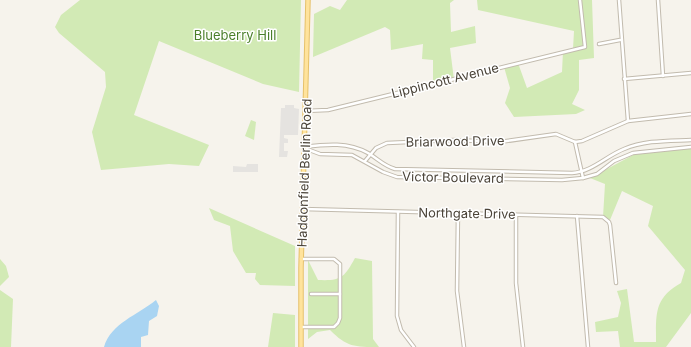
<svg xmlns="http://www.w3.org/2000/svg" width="691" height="347" font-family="Inter,sans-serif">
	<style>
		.green { fill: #d2eab5 }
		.parking { fill: #e5e3e0 }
		.water { fill: #a9d4f2 }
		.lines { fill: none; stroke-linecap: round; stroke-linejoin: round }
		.street-casing { stroke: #c2bbae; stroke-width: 4.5 }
		.primary-casing { stroke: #e6c16a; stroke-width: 5.5 }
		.street { stroke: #fff; stroke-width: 2.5 }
		.primary { stroke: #ffe39c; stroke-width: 3.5 }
		.labels { text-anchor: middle; stroke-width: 3; stroke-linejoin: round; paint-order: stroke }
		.park-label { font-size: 13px; fill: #4a7f2a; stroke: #fff }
		.street-label { font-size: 13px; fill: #4b4439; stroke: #fff }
	</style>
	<rect width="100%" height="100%" fill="#f6f3ec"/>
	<g class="green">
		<path d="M80,0H301L299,92L263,84L159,41L134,115L209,145L199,166L169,164L101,170L92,132L106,87L105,72L59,33L55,27L61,15Z"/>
		<path d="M347,0H454L450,3L451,32L475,26L476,43L450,48L454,80L433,85V60L422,59L423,44L391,50L390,30L385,27L313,57L314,14L330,6L340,10Z"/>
		<path d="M477,0H592L594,58L579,60V90L572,104L585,110L576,114L514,117L505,103L510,88L504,67L518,63L527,88L562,72L563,51L573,49L574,31L478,10Z"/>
		<path d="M251,120L256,122L254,140L245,136Z"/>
		<path d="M691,148V313L666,347H620L618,331L596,332L595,322L618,317L621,303L617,291L627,289L634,342H656C656,314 654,298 681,283L685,270L648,226L653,206L622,191L610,220L603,217L605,184L590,178L635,154Z"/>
		<path d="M209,208L295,246V286L260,285L255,279L256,273H246L233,251L230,226L214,220Z"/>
		<path d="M355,258L372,261L373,339L379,347C354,347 347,347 330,330L317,332L308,339V260L318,280C341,281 344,278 355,258Z"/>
		<path d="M0,259L6,266L9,277L0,286Z"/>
		<path d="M0,290L13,299L11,347H0Z"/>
		<path d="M273,313L295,315V347H268Z"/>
	</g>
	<g class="parking">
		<path d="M285,105H294V108L299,109L298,135H284V138L288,139V143H284V151H288L287,157H279L281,108H285Z"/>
		<path d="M247,164H258V172H233V166L246,167Z"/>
	</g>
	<path class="water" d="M156,300L159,306L157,316L149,321L148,335L141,337V347H104C111,323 138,315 156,300Z"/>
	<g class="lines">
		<defs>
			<g id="street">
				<path d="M619,0L628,121"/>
				<path d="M658,0L663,76"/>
				<path d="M599,44L620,40"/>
				<path d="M624,79L691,73"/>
				<path d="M305,111L328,110L585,47L580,0"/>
				<path d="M575,142L582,141L628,121L691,114"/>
				<path d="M575,142L583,178"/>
				<path d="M304,147C327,144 348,142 368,153C378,159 384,166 395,169L572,173C592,172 606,156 624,149C645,140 669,141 691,140"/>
				<path d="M304,148L320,154L352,155L383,172L397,177L562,180L583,178L597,174L614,161L633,153L691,147"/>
				<path d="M365,161L376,148L387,143L454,140L500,142L556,134L575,142"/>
				<path d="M303,209L603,217L609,222L610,225L616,283"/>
				<path d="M398,212L397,316L401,330L414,347"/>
				<path d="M458,213L457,291L464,347"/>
				<path d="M516,215V283L523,347"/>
				<path d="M577,216L588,347"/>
				<path d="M311,294H340"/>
				<path d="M301,327H334L338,323L340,318V264L334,259H301"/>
			</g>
			<path id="primary" d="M301,347V268L308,0"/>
		</defs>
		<use href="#street" class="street-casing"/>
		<use href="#primary" class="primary-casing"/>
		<use href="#street" class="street"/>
		<use href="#primary" class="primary"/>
	</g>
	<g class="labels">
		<g class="park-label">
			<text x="235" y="40">Blueberry Hill</text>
		</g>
		<g class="street-label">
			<text transform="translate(445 80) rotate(-14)" y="5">Lippincott Avenue</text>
			<text transform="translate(455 141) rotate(-1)" y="5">Briarwood Drive</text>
			<text transform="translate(304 173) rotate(-88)" y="5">Haddonfield Berlin Road</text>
			<text transform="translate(453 177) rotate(1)" y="5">Victor Boulevard</text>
			<text transform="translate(467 213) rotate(1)" y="5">Northgate Drive</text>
		</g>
	</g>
</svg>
